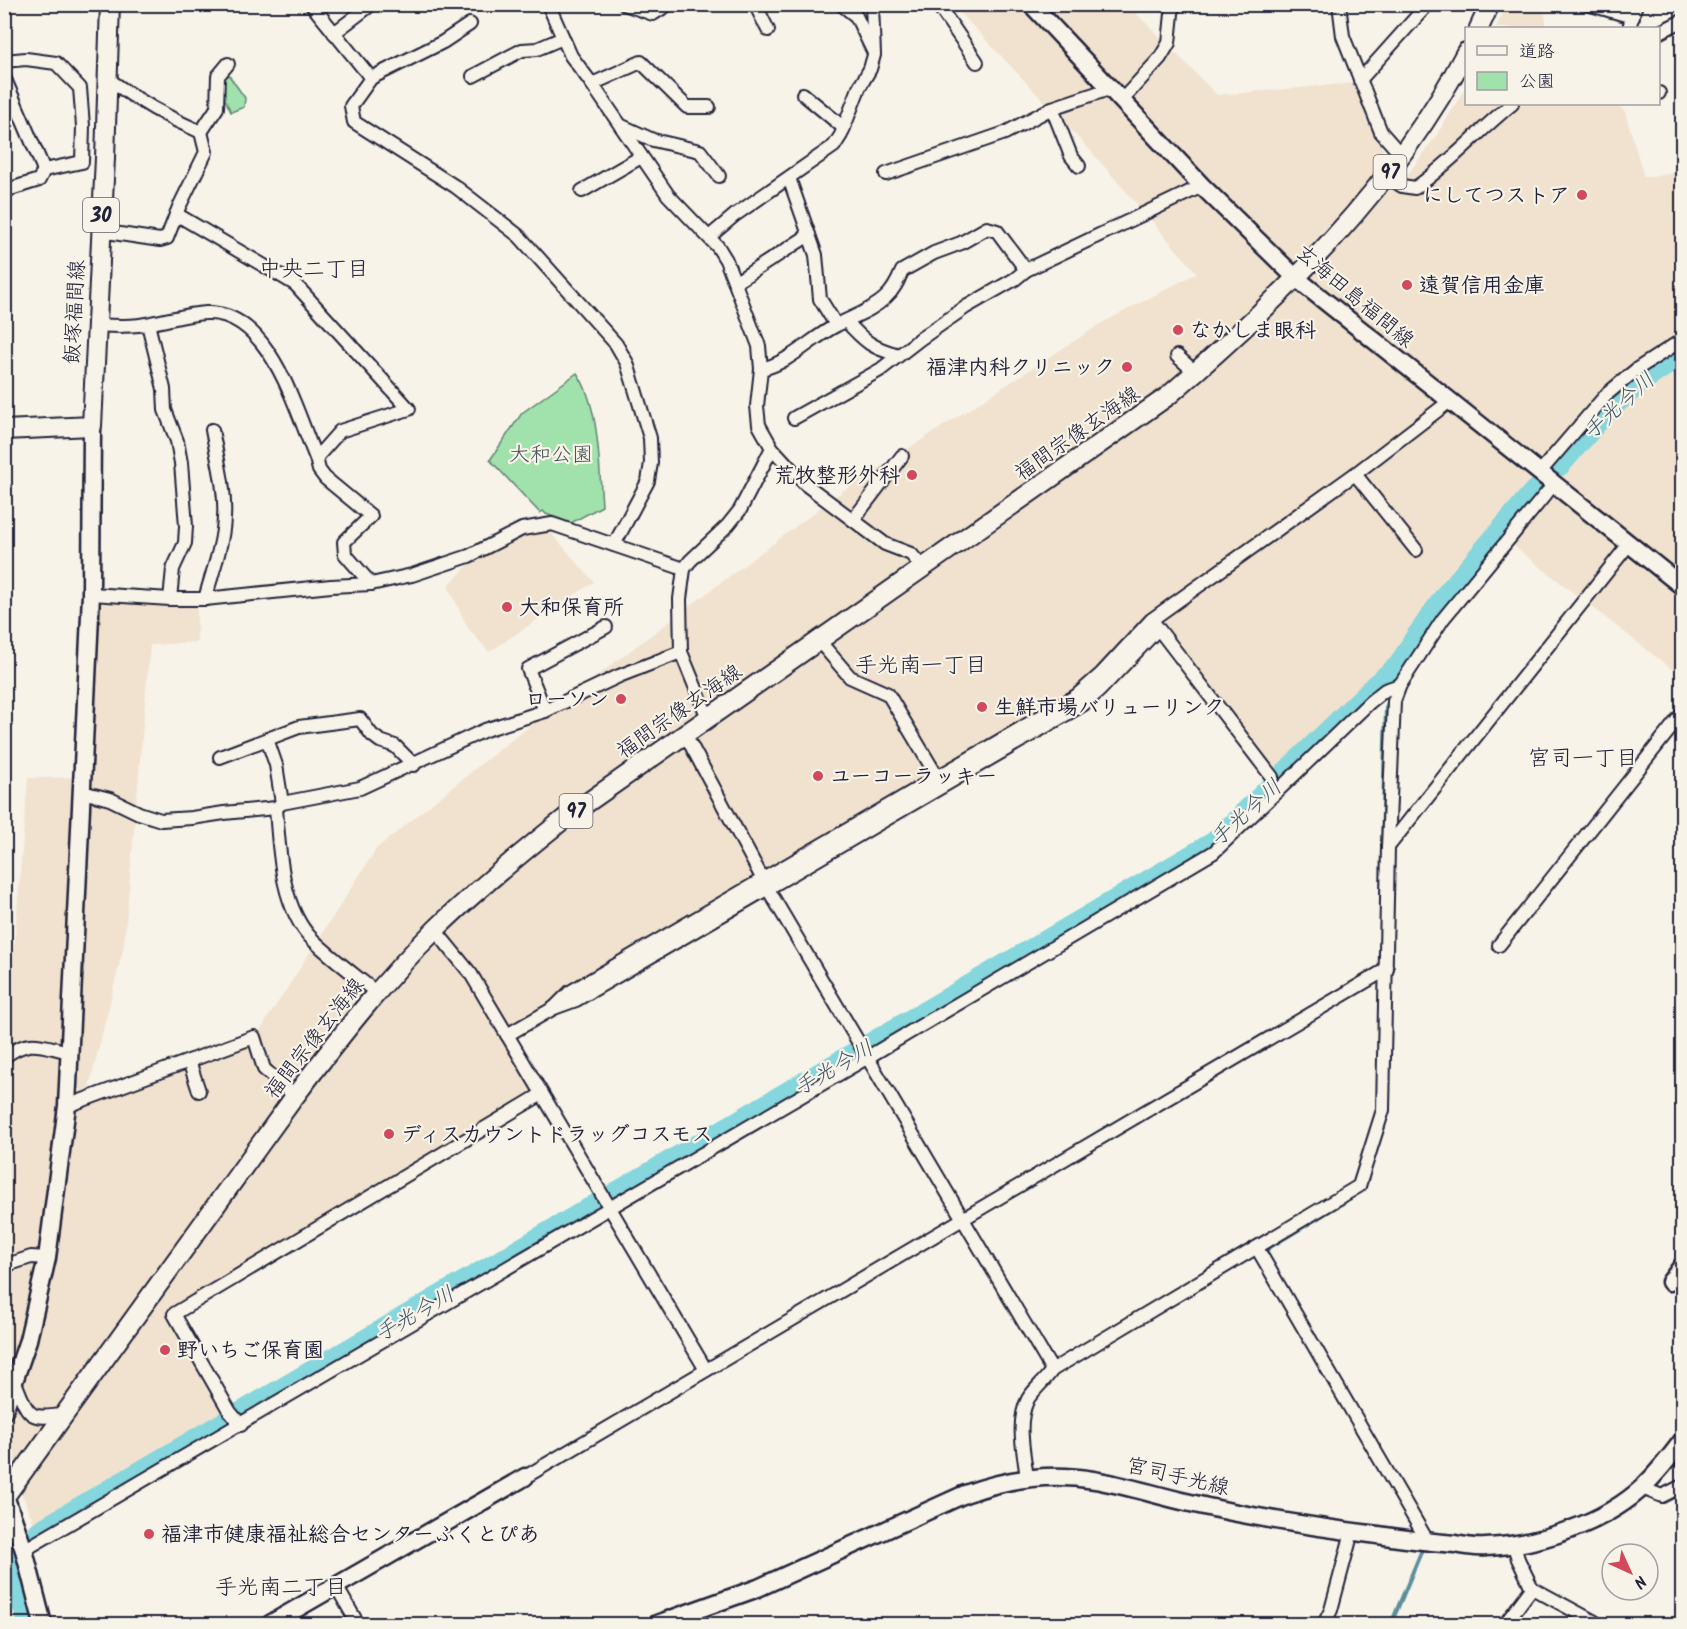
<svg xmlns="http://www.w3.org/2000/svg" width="1687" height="1629" font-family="Kalam,'Klee One',sans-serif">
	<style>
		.built { fill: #f0e2ce }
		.green { fill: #a1e2ac; stroke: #628274; stroke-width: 1.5 }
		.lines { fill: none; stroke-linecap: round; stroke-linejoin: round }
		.stream { stroke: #5d8e9c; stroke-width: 4 }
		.river { stroke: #85d6dd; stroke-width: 24 }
		.street-casing { stroke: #22223b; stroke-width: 16 }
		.secondary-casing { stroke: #22223b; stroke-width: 21 }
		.primary-casing { stroke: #22223b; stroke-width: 22 }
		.street { stroke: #f7f3e8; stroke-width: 12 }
		.secondary { stroke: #f7f3e8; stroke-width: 16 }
		.primary { stroke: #f7f3e8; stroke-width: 18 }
		.poi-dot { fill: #d1495b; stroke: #f7f3e8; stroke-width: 2 }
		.labels { text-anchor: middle; stroke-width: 4.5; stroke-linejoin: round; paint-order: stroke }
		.shield { fill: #f7f3e8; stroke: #62616f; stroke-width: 1.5 }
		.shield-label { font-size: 20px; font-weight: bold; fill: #22223b }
		.poi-label { font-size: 21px; font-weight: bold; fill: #22223b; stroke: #f7f3e8; text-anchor: start }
		.street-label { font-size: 21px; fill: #22223b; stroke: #f7f3e8 }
		.park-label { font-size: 21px; fill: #425257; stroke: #f7f3e8 }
		.neighbourhood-label { font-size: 22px; fill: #22223b; stroke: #f7f3e8 }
		.water-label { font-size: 22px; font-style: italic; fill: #40586c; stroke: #f7f3e8 }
	</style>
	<rect width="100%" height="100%" fill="#f7f3e8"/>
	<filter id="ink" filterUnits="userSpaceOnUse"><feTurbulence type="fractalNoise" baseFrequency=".0167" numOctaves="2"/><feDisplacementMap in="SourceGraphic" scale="12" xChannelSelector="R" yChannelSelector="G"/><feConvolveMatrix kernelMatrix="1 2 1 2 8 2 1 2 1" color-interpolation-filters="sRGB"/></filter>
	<g filter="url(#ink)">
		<g class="built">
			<path d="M953,5H1128L1217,95L1356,83L1383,150L1406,177L1436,136L1466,87V104H1616L1625,112L1644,177L1682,172V677L1502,537L1400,665L1280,777L1154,615L1083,687L500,1035L535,1092L169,1312L225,1412L34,1523L5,1454L4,1068L28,778L89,777L97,603L197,607V642L150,645L124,945L84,1108L244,1044L259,1032L377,848L501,748L843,491L1102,323L1197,273L1089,149Z"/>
			<path d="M1507,5H1543L1547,28H1496Z"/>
			<path d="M541,532L552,534L594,582L489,652L468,628L448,586L472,561L528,535Z"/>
		</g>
		<g class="green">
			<path d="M228,74L245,98L244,107L231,112L224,97V79Z"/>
			<path d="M577,373C600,407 599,466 602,506L571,523L546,514L543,511L540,513L490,460L522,413Z"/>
		</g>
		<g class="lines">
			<g class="stream">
				<path d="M1400,674V666"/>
				<path d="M1382,845L1386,708L1389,700"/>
				<path d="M1381,923L1382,855"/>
				<path d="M1268,1258L1267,1249L1346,1201"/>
				<path d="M1391,1624L1424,1545"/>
			</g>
			<g class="river">
				<path d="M1559,464L1606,410L1640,381L1682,353"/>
				<path d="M40,1532L1215,843L1375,687L1400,666L1415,641L1448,594L1535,492"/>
				<path d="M12,1550L11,1561L30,1624"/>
			</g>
			<defs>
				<g id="street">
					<path d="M311,4L371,78"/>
					<path d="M548,4L571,56L592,84L668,195L718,247L726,260L759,346L761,369L757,406L759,425L772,448L805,484L885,544L911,554L923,568"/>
					<path d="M624,4L653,14L669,4"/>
					<path d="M755,4L768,30"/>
					<path d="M841,4L856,16L873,51"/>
					<path d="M941,4L942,11L977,62"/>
					<path d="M1339,4L1343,36L1381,132L1402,156"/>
					<path d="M1587,4L1633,17"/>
					<path d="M470,24L443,42L371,78L351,106L354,122L456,187L519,236L616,344L627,363L650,438L651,463L648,481L614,545"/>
					<path d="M1629,28L1636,4"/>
					<path d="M334,33L372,4"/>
					<path d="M1658,33L1682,21"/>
					<path d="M4,61L26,59L56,63L80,88L83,126L82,162L44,170L4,77"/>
					<path d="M473,76L522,50L537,49L563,38"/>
					<path d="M108,79C137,100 168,118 201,132L217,108L218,76L228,64"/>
					<path d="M1360,80L1428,4"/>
					<path d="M592,84L641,62L687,107H709"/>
					<path d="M1658,93H1659"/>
					<path d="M803,94L844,128"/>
					<path d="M1121,101L1160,58L1169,43L1173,4"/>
					<path d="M1052,108L1071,156L1079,166"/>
					<path d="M622,126L653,140L700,151L719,176"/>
					<path d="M886,174L1005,133L1052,108L1109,89"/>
					<path d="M1387,176L1402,186L1415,188C1451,163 1478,131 1512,104"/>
					<path d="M789,178L816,255L820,299L836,325"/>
					<path d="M4,191L39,180L44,170"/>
					<path d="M582,191L641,157"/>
					<path d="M176,214L295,284L409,409L340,431L316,458"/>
					<path d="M100,231L160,240L167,238L179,207L206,152L201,132"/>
					<path d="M709,237L735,215L834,146L841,135L859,88L870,69L874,55L872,4"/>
					<path d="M736,282L809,235"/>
					<path d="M846,321C865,342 872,348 899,355"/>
					<path d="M148,324L164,389L165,410L177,441L181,463L186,526L185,543L173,569L170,599"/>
					<path d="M96,325C114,326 133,327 151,323C169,320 187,314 206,313C270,310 296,412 316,458L319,470L325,478L371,516L344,542L345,554L371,584"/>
					<path d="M1177,356L1196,373"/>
					<path d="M761,369C790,363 811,338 837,325C854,316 871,311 885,298C894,290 898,281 902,271L934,253L961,243L987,228L997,231L1026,270"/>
					<path d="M794,418L880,370L920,339L966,307L1015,279L1026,270L1202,186"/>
					<path d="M1539,473L1607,394L1637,369L1682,340"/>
					<path d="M1355,474L1416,550"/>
					<path d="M853,520L902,456"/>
					<path d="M91,594L170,599H205L331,586L371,584L412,575L469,556L522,529L552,524L684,569"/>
					<path d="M205,599C212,573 223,545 224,518C226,489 217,458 212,430"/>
					<path d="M1154,623L1272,777"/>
					<path d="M819,641L850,677L888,694L941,783"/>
					<path d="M545,711L528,669L606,627"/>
					<path d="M708,718L681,652L680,599L684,569L690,561L728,525L740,510L772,448"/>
					<path d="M685,734L768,889L1052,1370"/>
					<path d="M267,739L276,765L282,803"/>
					<path d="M220,757L299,727L360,719L372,735L380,741L395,746L414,765"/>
					<path d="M82,792L110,799L139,813L161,820L192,818L224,813L276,808L282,803L360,788L485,730L545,711L619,676L681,652"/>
					<path d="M276,808C279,849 281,909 313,940C333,959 356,976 377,993"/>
					<path d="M1388,847L1629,544"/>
					<path d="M435,930L471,974L706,1370"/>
					<path d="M1499,945L1682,714"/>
					<path d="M554,1008L570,992L1076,696L1101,674L1151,620L1355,474L1450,401"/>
					<path d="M507,1035L554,1008L576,1000L1084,704L1099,691L1158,629"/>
					<path d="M4,1057C31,1037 40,1046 70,1052"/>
					<path d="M189,1061L199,1091"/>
					<path d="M67,1106L254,1037L264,1069L295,1096"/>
					<path d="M1257,1248L1428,1542"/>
					<path d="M4,1266L31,1257L47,1258"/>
					<path d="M15,1382C29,1416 27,1421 66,1414"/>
					<path d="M241,1425L230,1412L174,1314L542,1094"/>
					<path d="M525,1477L1387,969"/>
					<path d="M1027,1478C1024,1453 1016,1422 1028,1399C1034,1389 1045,1381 1052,1370L1359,1186L1383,1110L1388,847L1394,701L1400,685L1443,619L1554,484"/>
					<path d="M1642,1488L1662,1496L1682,1486"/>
					<path d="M1514,1545L1518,1559L1532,1588L1595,1622L1594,1624"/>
					<path d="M24,1550L868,1057L1214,852L1370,702L1385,690L1400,685"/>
					<path d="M336,1586L358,1624"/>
					<path d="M1324,1624L1331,1610L1352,1532"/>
					<path d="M1505,1624L1532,1588"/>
				</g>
				<g id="secondary">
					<path d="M1031,4L1202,186L1296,278L1682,586"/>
					<path d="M1670,1282L1682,1266"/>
					<path d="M4,1411L28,1340L47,1258L67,1106L91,594L92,426"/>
					<path d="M4,1493L24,1550L43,1624"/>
					<path d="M270,1624L525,1477"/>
					<path d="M657,1624L758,1588L965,1494C1006,1479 1050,1472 1094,1480C1125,1485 1155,1495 1186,1502C1249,1517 1314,1527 1378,1535C1404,1539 1429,1542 1455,1544C1465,1546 1476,1548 1486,1547C1539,1545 1605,1523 1644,1486C1658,1472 1670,1457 1682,1441"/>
				</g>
				<g id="primary">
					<path d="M1479,28L1490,4"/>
					<path d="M4,430L92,426L105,158L110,4"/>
					<path d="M4,1498L295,1096C339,1038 384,980 436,929C476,890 520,854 564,819L1168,396C1283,297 1395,188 1466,52"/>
				</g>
			</defs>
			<use href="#street" class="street-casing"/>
			<use href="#secondary" class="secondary-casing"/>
			<use href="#primary" class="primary-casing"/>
			<use href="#street" class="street"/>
			<use href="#secondary" class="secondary"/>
			<use href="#primary" class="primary"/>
		</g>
	</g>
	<g class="poi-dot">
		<circle cx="1582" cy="195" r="6"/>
		<circle cx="1407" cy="285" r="6"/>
		<circle cx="1178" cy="330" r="6"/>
		<circle cx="1127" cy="367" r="6"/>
		<circle cx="912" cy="475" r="6"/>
		<circle cx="507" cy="607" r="6"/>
		<circle cx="621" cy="699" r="6"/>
		<circle cx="982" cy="707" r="6"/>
		<circle cx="818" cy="776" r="6"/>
		<circle cx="389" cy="1134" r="6"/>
		<circle cx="165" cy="1350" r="6"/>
		<circle cx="149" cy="1534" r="6"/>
	</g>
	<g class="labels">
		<g class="shield">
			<rect x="1373.5" y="155" width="33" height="34" rx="4.5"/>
			<rect x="83" y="198" width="36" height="34" rx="4.5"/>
			<rect x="559.5" y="794" width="33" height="34" rx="4.5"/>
		</g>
		<g class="shield-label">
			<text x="1390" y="179">97</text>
			<text x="101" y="222">30</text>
			<text x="576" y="818">97</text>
		</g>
		<g class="poi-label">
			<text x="1570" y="202" text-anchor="end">にしてつストア</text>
			<text x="1419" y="292">遠賀信用金庫</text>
			<text x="1190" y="337">なかしま眼科</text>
			<text x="1115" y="374" text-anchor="end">福津内科クリニック</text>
			<text x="900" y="482" text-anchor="end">荒牧整形外科</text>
			<text x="519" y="614">大和保育所</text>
			<text x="609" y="706" text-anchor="end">ローソン</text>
			<text x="994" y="714">生鮮市場バリューリンク</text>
			<text x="830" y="783">ユーコーラッキー</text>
			<text x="401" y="1141">ディスカウントドラッグコスモス</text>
			<text x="177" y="1357">野いちご保育園</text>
			<text x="161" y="1541">福津市健康福祉総合センターふくとぴあ</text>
		</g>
		<g class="street-label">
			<text transform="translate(1355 296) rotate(40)" y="7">玄海田島福間線</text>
			<text transform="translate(74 312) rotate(-87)" y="7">飯塚福間線</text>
			<text transform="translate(1077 433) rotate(-35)" y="7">福間宗像玄海線</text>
			<text transform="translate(679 711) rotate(-35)" y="7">福間宗像玄海線</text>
			<text transform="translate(314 1038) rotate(-52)" y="7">福間宗像玄海線</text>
			<text transform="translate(1178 1476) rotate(13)" y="7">宮司手光線</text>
		</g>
		<g class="park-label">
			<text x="551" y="461">大和公園</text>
		</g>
		<g class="neighbourhood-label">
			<text x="314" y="276">中央二丁目</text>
			<text x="921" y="672">手光南一丁目</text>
			<text x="1583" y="765">宮司一丁目</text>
			<text x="281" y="1594">手光南二丁目</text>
		</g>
		<g class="water-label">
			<text transform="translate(1618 405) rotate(-42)" y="8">手光今川</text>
			<text transform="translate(1245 812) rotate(-42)" y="8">手光今川</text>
			<text transform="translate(833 1067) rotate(-30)" y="8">手光今川</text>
			<text transform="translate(414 1313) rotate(-30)" y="8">手光今川</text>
		</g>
	</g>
	<rect width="1687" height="1629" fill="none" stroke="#f7f3e8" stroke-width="24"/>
	<rect x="12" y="12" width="1663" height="1605" fill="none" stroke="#22223b" stroke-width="2" filter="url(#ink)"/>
	<rect x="1465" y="27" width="195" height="78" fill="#f7f3e8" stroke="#a29fa3" stroke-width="1.5"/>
	<rect x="1477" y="46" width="30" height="9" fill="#f7f3e8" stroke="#a29fa3" stroke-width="1.5"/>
	<text x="1519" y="57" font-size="18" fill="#22223b">道路</text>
	<rect x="1477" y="72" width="30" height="18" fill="#a1e2ac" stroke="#a29fa3" stroke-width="1.5"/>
	<text x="1519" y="87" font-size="18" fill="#22223b">公園</text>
	<g transform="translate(1630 1572) rotate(135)"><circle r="28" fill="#f7f3e8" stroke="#a29fa3" stroke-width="1.5"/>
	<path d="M0-4.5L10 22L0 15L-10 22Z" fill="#d1495b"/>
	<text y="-9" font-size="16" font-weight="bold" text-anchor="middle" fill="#22223b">N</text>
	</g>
</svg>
